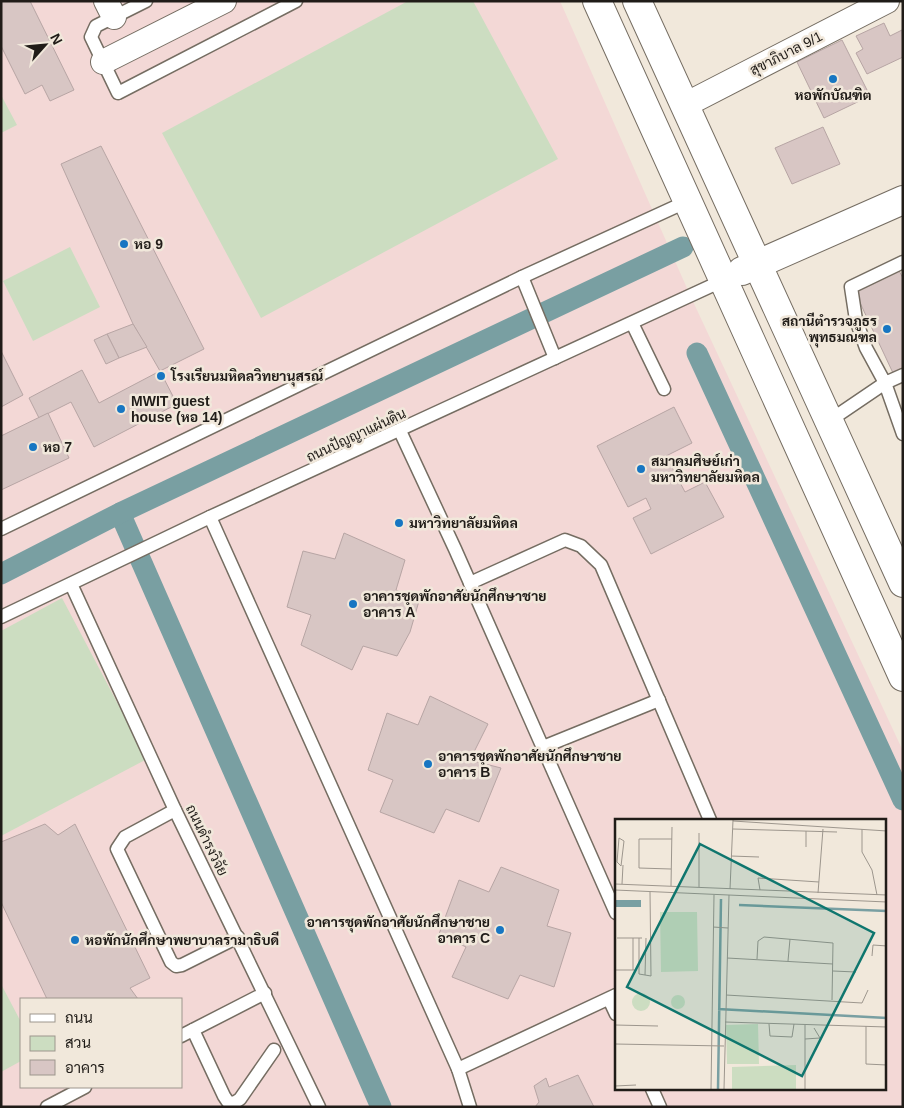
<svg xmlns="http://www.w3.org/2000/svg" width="904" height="1108" font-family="Helvetica,Sarabun,sans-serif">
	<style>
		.education { fill: #f3d8d6; fill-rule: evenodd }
		.green { fill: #ccddc1 }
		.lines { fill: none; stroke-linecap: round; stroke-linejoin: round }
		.canal { stroke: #799fa2; stroke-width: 21 }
		.building { fill: #d8c6c4; stroke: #b7a5a4 }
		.lane-casing { stroke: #756d62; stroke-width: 15 }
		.street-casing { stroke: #756d62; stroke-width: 26 }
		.secondary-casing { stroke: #756d62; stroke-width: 30 }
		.lane { stroke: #fff; stroke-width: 12 }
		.street { stroke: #fff; stroke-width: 24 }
		.secondary { stroke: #fff; stroke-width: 28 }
		.poi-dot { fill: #1776c2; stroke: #f1e8db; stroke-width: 2 }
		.labels { text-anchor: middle; stroke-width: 5; stroke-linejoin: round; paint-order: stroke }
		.street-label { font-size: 14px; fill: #201c18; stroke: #f1e8db }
		.poi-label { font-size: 14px; font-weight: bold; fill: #201c18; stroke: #f1e8db; text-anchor: start }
		.inset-river { fill: none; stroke: #799fa2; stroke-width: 2.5 }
		.inset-road { fill: none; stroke: #9d968d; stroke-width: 1 }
		.view { fill: #0f766e; fill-opacity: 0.15; stroke: #0f766e; stroke-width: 2.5 }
		.inset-edge { fill: none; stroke: #201c18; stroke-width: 2.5 }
	</style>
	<rect width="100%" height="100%" fill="#f1e8db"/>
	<path class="education" d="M1,1H560L690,295L903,751V1107H1ZM616,820H885V1089H616ZM21,999H181V1087H21Z"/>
	<g class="green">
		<path d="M408,1H473L558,159L261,318L162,133Z"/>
		<path d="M1,95L17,125L1,133Z"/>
		<path d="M70,247L100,307L33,341L3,281Z"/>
		<path d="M62,598L147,759L1,836V631Z"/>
		<path d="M1,984L21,1022V1061L1,1072Z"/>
	</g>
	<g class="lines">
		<g class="canal">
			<path d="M697,353L903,800"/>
			<path d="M120,513L381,1107"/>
			<path d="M1,574L120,513L683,247"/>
		</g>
	</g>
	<g class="building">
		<path d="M1,1H30L74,90L50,101L42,85L25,94L1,46Z"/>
		<path d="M884,23L890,36L902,30L903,57L867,74L856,53L863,49L856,36Z"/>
		<path d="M842,40L870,96L824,118L797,62Z"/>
		<path d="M823,127L840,164L792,184L775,148Z"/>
		<path d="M101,146L204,349L160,371L133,324L61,164Z"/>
		<path d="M898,269L903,278V368L893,373L854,290Z"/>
		<path d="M133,324L147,347L119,358L107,334Z"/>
		<path d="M107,334L119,358L106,364L94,340Z"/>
		<path d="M1,351L23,395L1,407Z"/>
		<path d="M82,370L99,403L160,371L177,404L94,447L71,402L39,418L29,398Z"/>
		<path d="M674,407L692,443L666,456L685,492L705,482L724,517L651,554L633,518L651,509L646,498L628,507L597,446Z"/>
		<path d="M48,413L69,458L1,490V436Z"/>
		<path d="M344,533L405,560L396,590L419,601L410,632L397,656L363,646L352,670L301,645L311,615L287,607L303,551L335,559Z"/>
		<path d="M430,696L488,724L470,760L501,768L479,822L446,809L434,833L380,812L393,780L368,770L387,713L418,725Z"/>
		<path d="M45,824L58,835L75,824L150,978L130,988L138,999H47L1,902V842Z"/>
		<path d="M501,867L559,890L547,926L571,933L554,987L520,975L508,999L452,977L466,947L439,934L459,880L489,892Z"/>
		<path d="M578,1075L594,1107H535L539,1102L534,1086L546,1078L549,1087Z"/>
	</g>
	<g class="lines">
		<defs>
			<g id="lane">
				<path d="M146,1L96,26L91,37L118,93L296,1"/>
				<path d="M903,262L851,287L856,320L866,348L885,383L903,375"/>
				<path d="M522,277L555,358"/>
				<path d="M632,323L664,389"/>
				<path d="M829,421L885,383L903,434"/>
				<path d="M400,431L455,549L616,913"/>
				<path d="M210,517L458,1069L470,1107"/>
				<path d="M1,529L522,277L688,201"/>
				<path d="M470,583L565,540L581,546L601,565L710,820"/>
				<path d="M71,584L175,810L319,1107"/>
				<path d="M1,617L210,517L724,280"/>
				<path d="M543,747L659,700"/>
				<path d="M175,810L125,837L117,849L171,962L176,966L182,965L238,937"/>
				<path d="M609,999L616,1014"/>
				<path d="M193,1030L224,1096L228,1102L234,1103L240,1099L274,1050"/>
				<path d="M181,1036L265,993"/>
				<path d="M458,1069L616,995"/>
				<path d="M652,1089L660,1107"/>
				<path d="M47,1107L85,1087"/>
			</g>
			<g id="street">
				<path d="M106,1L114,17"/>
				<path d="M103,62L224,1"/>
				<path d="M685,105L887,1"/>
			</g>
			<g id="secondary">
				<path d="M597,1L903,677"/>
				<path d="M637,1L903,583"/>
				<path d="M742,271L903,200"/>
			</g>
		</defs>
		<use href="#lane" class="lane-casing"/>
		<use href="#street" class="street-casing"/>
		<use href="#secondary" class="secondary-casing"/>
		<use href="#lane" class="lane"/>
		<use href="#street" class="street"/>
		<use href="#secondary" class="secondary"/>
	</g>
	<g class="poi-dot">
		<circle cx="833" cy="79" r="5"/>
		<circle cx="124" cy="244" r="5"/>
		<circle cx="887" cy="329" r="5"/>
		<circle cx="161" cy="376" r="5"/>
		<circle cx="121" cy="409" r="5"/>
		<circle cx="33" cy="447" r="5"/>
		<circle cx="641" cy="469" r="5"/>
		<circle cx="399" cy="523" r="5"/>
		<circle cx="353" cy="604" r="5"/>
		<circle cx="428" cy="764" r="5"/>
		<circle cx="500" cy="930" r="5"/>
		<circle cx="75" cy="940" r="5"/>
	</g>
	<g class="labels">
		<g class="street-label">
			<text transform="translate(786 53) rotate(-27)" y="5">สุขาภิบาล 9/1</text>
			<text transform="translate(356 435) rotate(-25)" y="5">ถนนปัญญาแผ่นดิน</text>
			<text transform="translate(207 840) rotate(64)" y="5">ถนนดำรงวิจัย</text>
		</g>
		<g class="poi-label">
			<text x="833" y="100" text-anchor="middle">หอพักบัณฑิต</text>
			<text x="134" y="249">หอ 9</text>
			<text x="877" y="326" text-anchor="end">สถานีตำรวจภูธร<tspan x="877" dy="16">พุทธมณฑล</tspan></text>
			<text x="171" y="381">โรงเรียนมหิดลวิทยานุสรณ์</text>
			<text x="131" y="406">MWIT guest<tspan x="131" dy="16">house (หอ 14)</tspan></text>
			<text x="43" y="452">หอ 7</text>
			<text x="651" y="466">สมาคมศิษย์เก่า<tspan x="651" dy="16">มหาวิทยาลัยมหิดล</tspan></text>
			<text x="409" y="528">มหาวิทยาลัยมหิดล</text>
			<text x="363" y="601">อาคารชุดพักอาศัยนักศึกษาชาย<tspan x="363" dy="16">อาคาร A</tspan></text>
			<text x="438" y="761">อาคารชุดพักอาศัยนักศึกษาชาย<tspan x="438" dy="16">อาคาร B</tspan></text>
			<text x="490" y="927" text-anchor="end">อาคารชุดพักอาศัยนักศึกษาชาย<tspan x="490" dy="16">อาคาร C</tspan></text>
			<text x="85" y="945">หอพักนักศึกษาพยาบาลรามาธิบดี</text>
		</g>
	</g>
	<g transform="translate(615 819)">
		<rect width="271" height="271" fill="#f1e8db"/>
		<path d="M45,93H82L83,152L46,153ZM17 183a9 9 0 1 1 18 0a9 9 0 1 1-18 0ZM56 183a7 7 0 1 1 14 0a7 7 0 1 1-14 0ZM143,205L144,245H112L111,206ZM181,246V270H117V248Z" fill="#ccddc1"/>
		<path d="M0,81H26V88H0Z" fill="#799fa2"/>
		<path class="inset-river" d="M124,86L272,92M103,190L272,199M103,270L106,80"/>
		<path class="inset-road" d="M118,2L272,12M118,10L222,13M247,10V33L257,51L262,76M84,14V68M4,19L9,22L6,47L2,43ZM191,28V12M116,37L144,38M56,50L24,49V20H57M0,65L272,76M7,65L8,46M56,67L57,8M115,70L118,1M0,71L272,83M145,71L143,59L204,63M203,74L208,10M98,108L113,109M2,119H27M24,119V155L36,157L35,73M257,137L258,126L272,127M112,139L218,145M142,140L143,122L149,118L218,124L217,181M173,142L175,120M0,151H20M18,151V119M218,152L241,153M30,156L31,119M111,176L247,184L253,171M110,203L272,208M154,205L155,217L177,218L179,205M0,206L43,207M190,206V270M251,207V245L272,246M190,220L205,219L199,209M0,225L109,227M0,267L21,266M96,270L99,76M109,270L114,76"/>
		<path class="view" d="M85,25L259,114L187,257L12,168Z"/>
		<rect width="271" height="271" class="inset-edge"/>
	</g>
	<rect width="904" height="1108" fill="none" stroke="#201c18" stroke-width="5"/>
	<rect x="20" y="998" width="162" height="90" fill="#f1e8db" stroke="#9d968d"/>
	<rect x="30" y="1014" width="25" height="8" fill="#ffffff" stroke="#9d968d"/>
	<text x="65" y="1023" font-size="15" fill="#201c18">ถนน</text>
	<rect x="30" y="1036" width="25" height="15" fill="#ccddc1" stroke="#9d968d"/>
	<text x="65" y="1048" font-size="15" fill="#201c18">สวน</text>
	<rect x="30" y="1060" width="25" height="15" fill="#d8c6c4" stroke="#9d968d"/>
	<text x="65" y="1073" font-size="15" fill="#201c18">อาคาร</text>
	<g transform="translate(45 45) rotate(63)" stroke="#f1e8db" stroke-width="4" paint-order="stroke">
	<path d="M0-4L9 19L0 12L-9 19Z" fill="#201c18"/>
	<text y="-8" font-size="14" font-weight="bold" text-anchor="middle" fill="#201c18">N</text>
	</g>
</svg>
